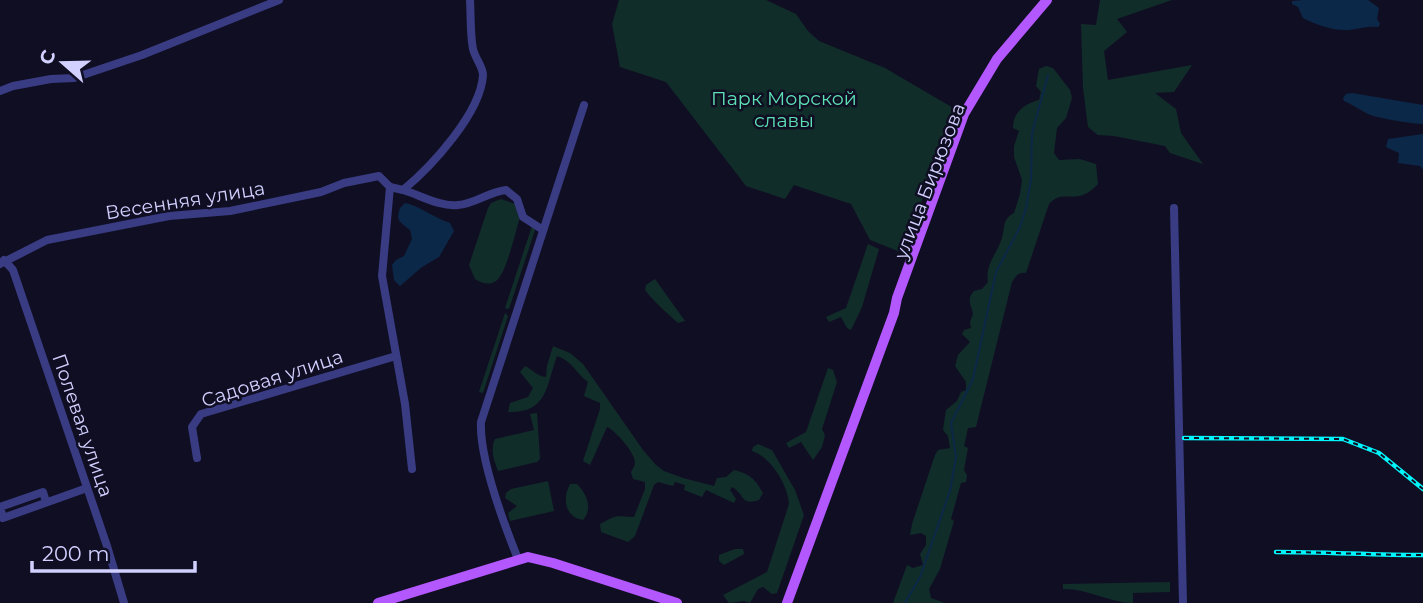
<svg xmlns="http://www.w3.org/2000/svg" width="1423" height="603" font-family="Montserrat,sans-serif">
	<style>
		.green { fill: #112d2a }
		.water { fill: #0c2849 }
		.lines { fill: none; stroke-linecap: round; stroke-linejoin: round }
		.stream { stroke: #0c2849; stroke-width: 2 }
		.minor { stroke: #393c83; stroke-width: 8 }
		.major { stroke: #b357ff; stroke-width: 10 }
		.rail-casing { stroke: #00f6fb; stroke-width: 4.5 }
		.rail { stroke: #100e23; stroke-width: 2; stroke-dasharray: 5; stroke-linecap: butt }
		.labels { text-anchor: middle; stroke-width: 5; stroke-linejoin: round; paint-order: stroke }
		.park-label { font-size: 19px; fill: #5ce0b4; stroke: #100e23 }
		.street-label { font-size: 19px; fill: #d2d0ff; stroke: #100e23 }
	</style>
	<rect width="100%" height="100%" fill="#100e23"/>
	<g class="green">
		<path d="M619,0H766L796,14L808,31L819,41L885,68L955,109L903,253L870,240L851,204L794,185L785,199L746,186L666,82L620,67L612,24Z"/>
		<path d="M1100,0H1172L1117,19L1127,32L1104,51L1108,80L1192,65L1174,92L1155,93L1176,109L1181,133L1203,164L1170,153L1165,146L1114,136L1098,135L1088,127L1083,88L1081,24L1096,25Z"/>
		<path d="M1046,66L1053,68L1070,90L1072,98L1066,118L1057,128L1054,153L1059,160L1080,159L1096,164L1098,184C1076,208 1064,187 1049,204L1026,273C1018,272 1016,276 1012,282L976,427L968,428L964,446L968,448L964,470L967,475L966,482L961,483L951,519L954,521L940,569L929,589L931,598L945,603H893L907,565L913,568L923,565L920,554L926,545V536L921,533L910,535L912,524L935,455L938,450L950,448L948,436L943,430L946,410L957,401L961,392L966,390V382L955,366L958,355L970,342L962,334L964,330L971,328L970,322L973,314C971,304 966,300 974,291L982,289L988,282C985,264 997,254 1002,238C1005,228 1002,219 1014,213L1020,194L1022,180L1014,157V146L1019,131L1013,128C1013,112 1024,104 1039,100L1041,92L1036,86L1039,69Z"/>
		<path d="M501,199L515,204L520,217C516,230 506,275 496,281C489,286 481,283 475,279L469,265L488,208L491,203Z"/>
		<path d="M533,223L537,224L509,309L505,308Z"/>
		<path d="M868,244L879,249L862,307L851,330L847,328L841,317L829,322L826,317L846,308Z"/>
		<path d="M655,279L685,321L678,323C666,312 655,303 645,290L646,285Z"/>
		<path d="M505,313L508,316L483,393L479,392Z"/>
		<path d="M553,346L570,353L583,364L643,450L656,465L664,471L683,478L714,486L717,478L726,477L734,470C750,474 755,479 763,493L759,500C740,506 745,494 732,487L730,490L736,499L734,503L706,490L702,497L684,490L685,485L675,482L673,486L658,482L654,485L635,536L628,542L601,532L600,524C618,514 615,516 634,517L645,489V482L633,479L631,472C633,468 635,466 635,462C635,453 615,430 607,427L590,465L583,461L600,409V403L584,396L588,382C576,373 572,361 557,356C546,386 548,413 508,412L510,403L528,397L533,388L520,372L525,366C533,370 537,376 546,377L547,366Z"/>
		<path d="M828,368L833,370L837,382L822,429L825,435L822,447L813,460L801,442L789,448L786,443L806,432Z"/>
		<path d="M537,413L540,459L537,462L498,471C494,461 490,449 495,439L534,430L530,414Z"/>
		<path d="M758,444L772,450L795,490L804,515L777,593L772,594L763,587L758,589L750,603L744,601L729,603L723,595L767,572L789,504C788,485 771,457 752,451L753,447Z"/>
		<path d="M548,481L554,511L510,521L508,513L517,506L505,498L506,493L511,489Z"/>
		<path d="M570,484H577C587,494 593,509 583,520C565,517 562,499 570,484Z"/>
		<path d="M735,549H743L744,554L724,565L719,561V555Z"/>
		<path d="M1170,582V592L1133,593V603C1109,603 1087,588 1063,589V584Z"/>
	</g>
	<g class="water">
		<path d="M1303,0H1368L1379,8L1377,19L1380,24L1378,27C1366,26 1360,29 1349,30C1334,31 1317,25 1303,18L1298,7L1292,4V1Z"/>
		<path d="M1352,93L1423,105V124C1414,124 1376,118 1368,114C1359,109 1353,105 1344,101L1343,98L1346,94Z"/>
		<path d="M1423,134V170L1420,166L1398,163L1399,153L1386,147L1388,139Z"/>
		<path d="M405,203C422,207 434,218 450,223L454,231L439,257L422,267L400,286L394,280L392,265L396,260L404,256L412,239L410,230C401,222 395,222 400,208Z"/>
	</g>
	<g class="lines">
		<path class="stream" d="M905,603L920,577L950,491L956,457L951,423L973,379L996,272L1020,227L1026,208L1031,179L1032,133L1048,75"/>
		<g class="minor">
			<path d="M0,91L13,86L51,79L74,78L142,55L279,0"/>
			<path d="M390,187L403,190C431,167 481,113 483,75C483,67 475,58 473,49C470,34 471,16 470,0"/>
			<path d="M403,190C420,195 440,207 458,205C475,204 488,192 506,190L517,199L523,217L543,230"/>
			<path d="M1174,208L1183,603"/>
			<path d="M4,260L13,270L107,546L124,603"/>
			<path d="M0,264L47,240L169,216L230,211L321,192L344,183L379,176L390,187L382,276L405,404L412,469"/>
			<path d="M197,458L192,427L201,414L396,356"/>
			<path d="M46,502L43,492L0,507L3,518L87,488"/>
			<path d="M518,559C504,524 479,459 481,422L584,105"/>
		</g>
		<g class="major">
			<path d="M378,603L528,557L553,563L677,603"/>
			<path d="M787,603L894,313L897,298L964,114L997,59L1047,0"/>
		</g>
		<defs>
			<g id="rail">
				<path d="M1184,438L1343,439L1379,453L1423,489"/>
				<path d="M1276,552C1325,552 1374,555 1423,555"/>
			</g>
		</defs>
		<use href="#rail" class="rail-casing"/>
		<use href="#rail" class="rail"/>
	</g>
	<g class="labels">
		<g class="park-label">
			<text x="784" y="105">Парк Морской<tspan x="784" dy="22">славы</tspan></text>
		</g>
		<g class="street-label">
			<text transform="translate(929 181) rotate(-69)" y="7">улица Бирюзова</text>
			<text transform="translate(185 200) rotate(-9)" y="7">Весенняя улица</text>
			<text transform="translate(272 378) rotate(-18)" y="7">Садовая улица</text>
			<text transform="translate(83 425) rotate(71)" y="7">Полевая улица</text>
		</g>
	</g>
	<g transform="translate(63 63) rotate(290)" stroke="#100e23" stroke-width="5" paint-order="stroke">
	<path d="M0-5L12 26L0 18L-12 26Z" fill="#d2d0ff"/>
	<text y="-10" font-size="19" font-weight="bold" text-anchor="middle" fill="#d2d0ff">С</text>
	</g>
	<path d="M32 561v10h163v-10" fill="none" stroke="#d2d0ff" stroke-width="3.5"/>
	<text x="42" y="561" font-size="21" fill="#d2d0ff" stroke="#100e23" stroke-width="5" paint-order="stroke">200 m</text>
</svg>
